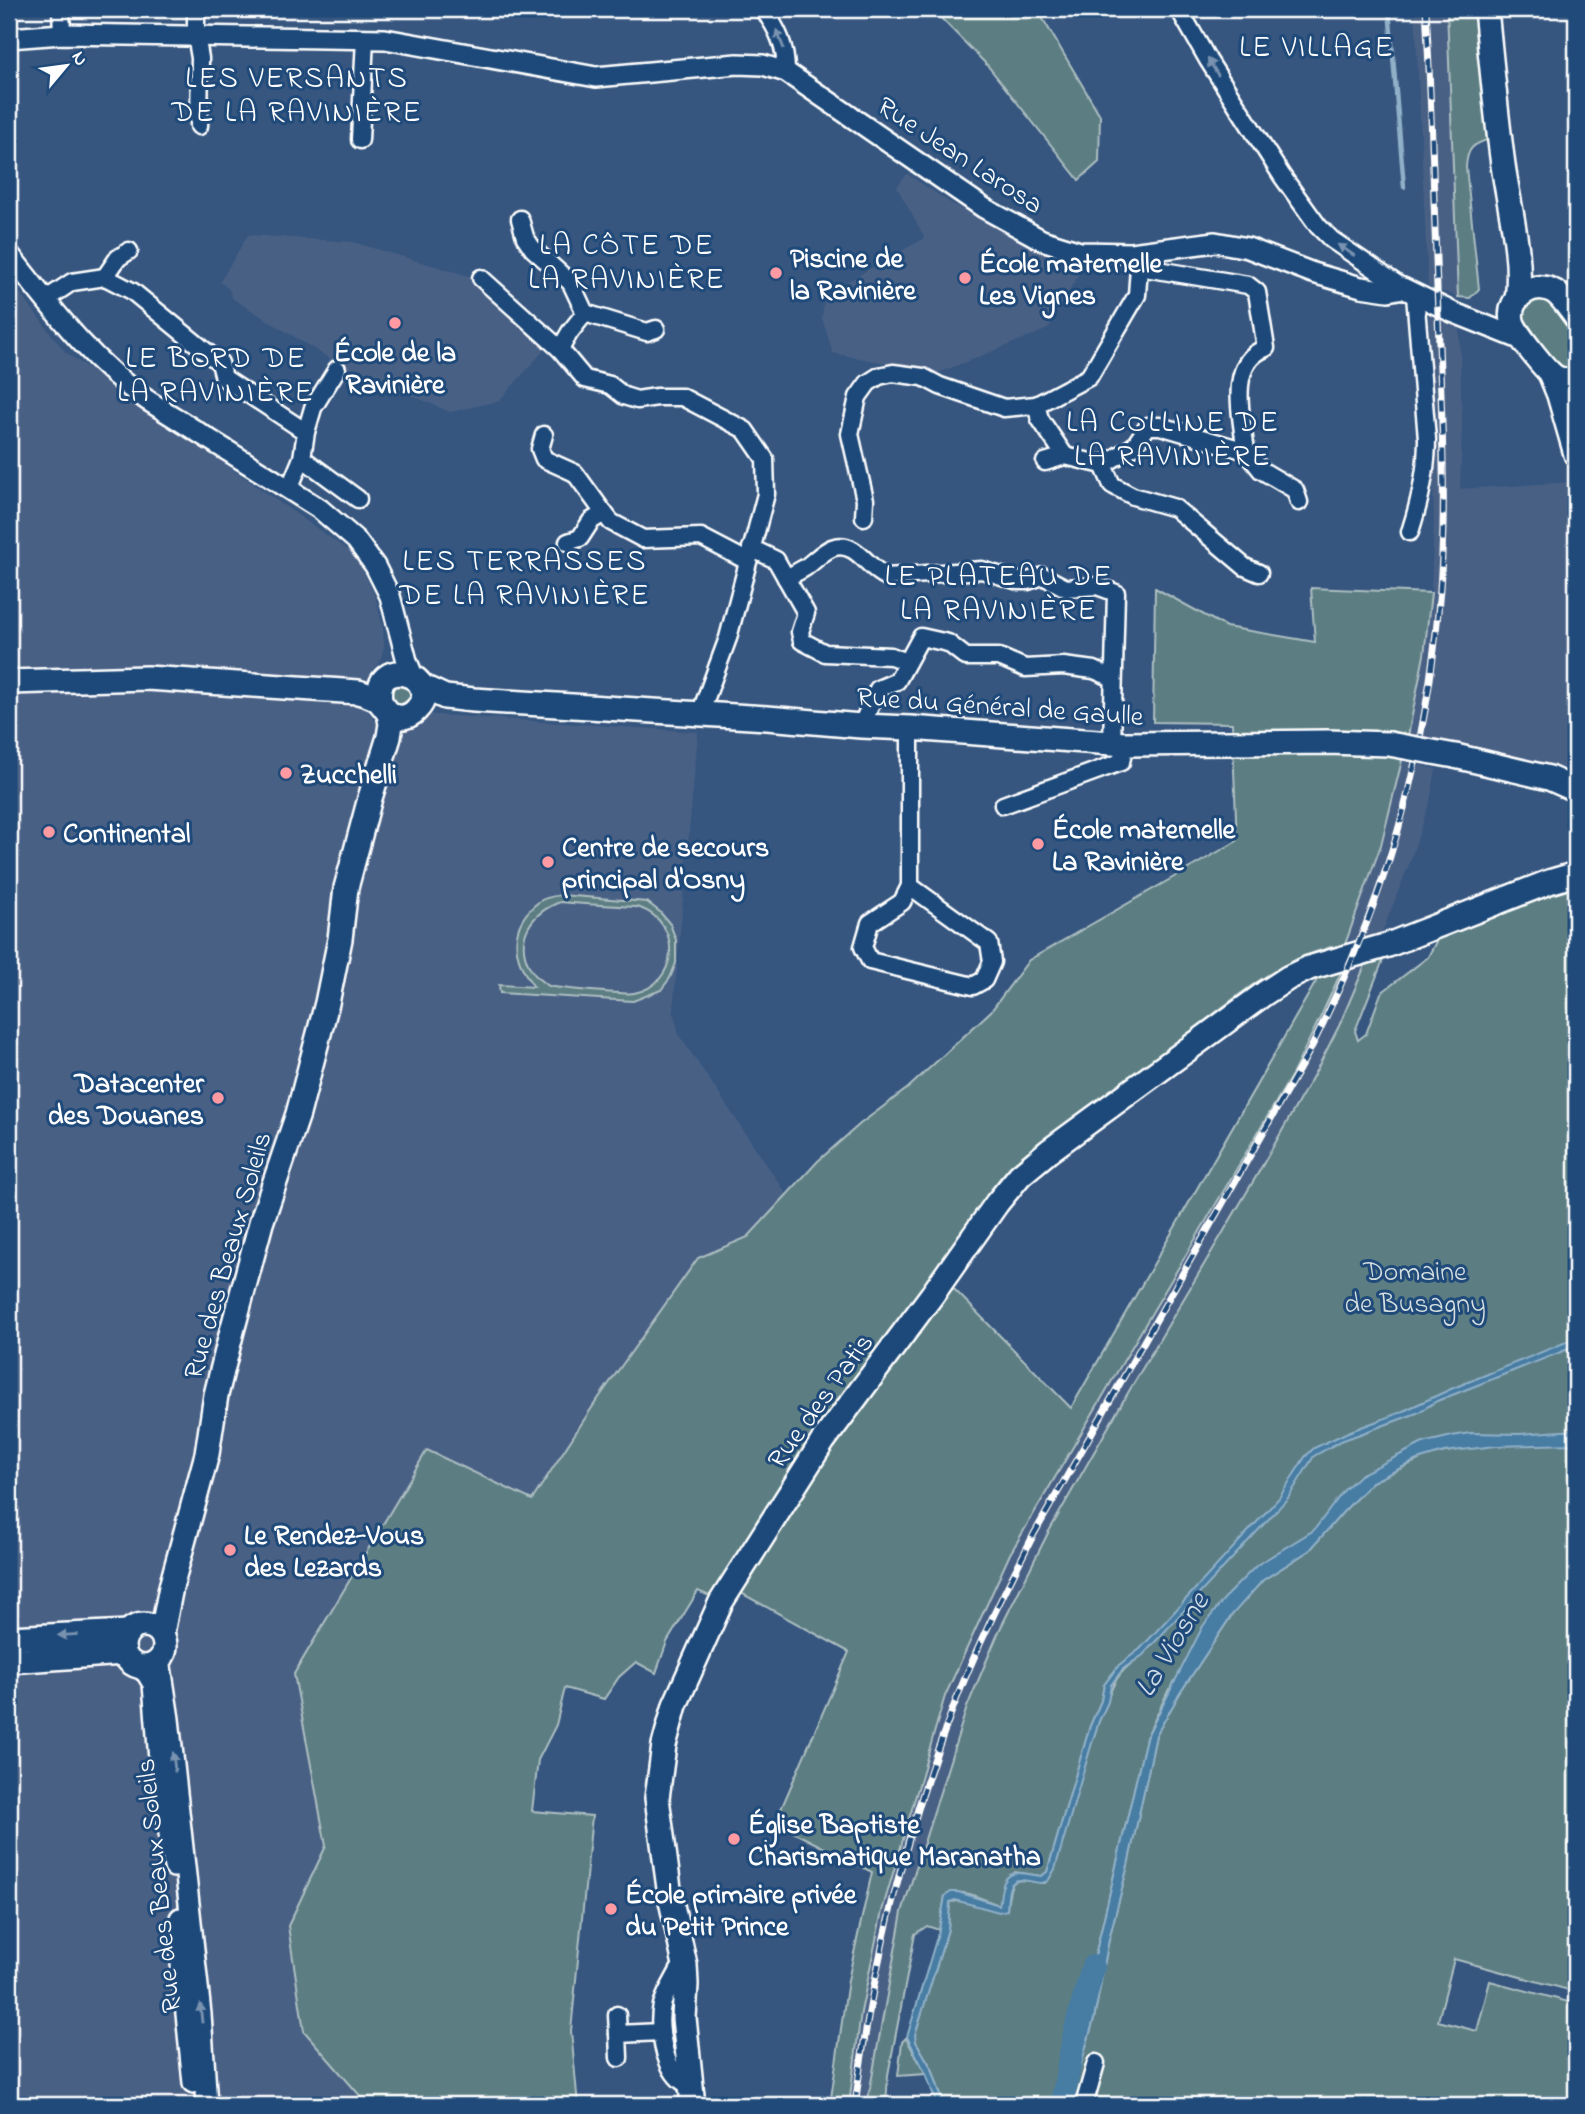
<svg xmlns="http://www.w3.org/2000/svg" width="1585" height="2114" font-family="'Indie Flower',sans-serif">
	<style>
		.built { fill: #4a6185 }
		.green { fill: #5b7e83; stroke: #adbec1; stroke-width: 2; fill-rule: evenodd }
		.water { fill: #467ba3; stroke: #90b0c8; stroke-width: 2 }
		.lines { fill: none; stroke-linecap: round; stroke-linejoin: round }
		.stream { stroke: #90b0c8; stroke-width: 4.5 }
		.river { stroke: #467ba3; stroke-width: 24 }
		.minor-casing { stroke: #fff; stroke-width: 21 }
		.tertiary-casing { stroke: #fff; stroke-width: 24 }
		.secondary-casing { stroke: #fff; stroke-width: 28 }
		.minor { stroke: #1f4a7a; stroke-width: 16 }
		.tertiary { stroke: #1f4a7a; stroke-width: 19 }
		.secondary { stroke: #1f4a7a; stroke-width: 23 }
		.rail-casing { stroke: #fff; stroke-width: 7 }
		.rail { stroke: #1f4a7a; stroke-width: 4.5; stroke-dasharray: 13; stroke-linecap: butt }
		.secondary-bridge-casing { stroke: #fff; stroke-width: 28; stroke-linecap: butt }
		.secondary-bridge { stroke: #1f4a7a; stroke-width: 23 }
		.oneway { fill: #7992af }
		.poi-dot { fill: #ff9aa2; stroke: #1f4a7a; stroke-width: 2.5 }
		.labels { text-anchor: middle; stroke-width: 6; stroke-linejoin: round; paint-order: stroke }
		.street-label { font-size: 28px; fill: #fff; stroke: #1f4a7a }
		.poi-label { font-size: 28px; font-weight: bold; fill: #fff; stroke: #1f4a7a; text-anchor: start }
		.park-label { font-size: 28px; fill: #d6dfe0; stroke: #1f4a7a }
		.neighbourhood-label { font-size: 30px; letter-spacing: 2px; fill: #fff; stroke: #1f4a7a }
		.water-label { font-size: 30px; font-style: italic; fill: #d1dee8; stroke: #1f4a7a }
	</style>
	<rect width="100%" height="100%" fill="#36567f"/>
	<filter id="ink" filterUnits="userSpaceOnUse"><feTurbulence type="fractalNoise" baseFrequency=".0143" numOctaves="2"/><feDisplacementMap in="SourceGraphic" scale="14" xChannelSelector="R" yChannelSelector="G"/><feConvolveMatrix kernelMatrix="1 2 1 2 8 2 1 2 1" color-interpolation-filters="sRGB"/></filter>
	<g filter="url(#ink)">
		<g class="built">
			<path d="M1415,9H1447L1458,297L1428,286Z"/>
			<path d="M907,174L952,204L1007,231L1085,262L1048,329L938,373L833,353L822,318L825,294L925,238L897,187Z"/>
			<path d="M248,235L352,242L469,276L545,349L499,401L450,412L335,362L232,298L229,289L220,282Z"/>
			<path d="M9,279L65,352L353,554L362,568L375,596L383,629L384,647L380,661L370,673L368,711L376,722L418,729L423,714L698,732L673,1010L679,1035L787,1195L748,1237L698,1259L593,1406L532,1500L294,1674L326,1846L288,1926L304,2031L368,2105H9Z"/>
			<path d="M1429,312L1459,326L1462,421L1460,489L1573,482L1576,498V770L1408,736L1424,655L1431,593L1434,519Z"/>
			<path d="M1401,761L1436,769L1430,801L1409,864L1381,935L1346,941L1381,845Z"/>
			<path d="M1552,892L1306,1152L927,1926L915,1934L888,2075L886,2105H830L848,1980L885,1830L1071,1408L1322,971L1383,960L1355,1031L1359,1040L1366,1034L1381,993L1428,957L1440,934L1482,922Z"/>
		</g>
		<g class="green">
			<path d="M932,9H1037L1100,115L1099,162L1079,180L987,65Z"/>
			<path d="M1447,9H1477L1490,139C1473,144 1467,148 1466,167L1479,289L1470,298L1458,297Z"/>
			<path d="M1542,297L1552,302L1576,333V371C1571,372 1565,372 1560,369C1553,365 1547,353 1542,347C1527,327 1507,309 1542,297Z"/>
			<path d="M1155,588L1226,627L1315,642L1311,588L1431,593L1424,655L1408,736L1381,845L1344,947L1333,949L1331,947C1266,965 1220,1011 1169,1049C1120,1086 1070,1121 1021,1157L1001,1177L937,1271L804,1449L712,1597L698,1591L667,1642L656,1673L636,1662L619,1677L604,1699L565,1688L556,1725L538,1760L532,1811L592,1816L571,2031L578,2105H368L304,2031L288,1926L326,1846L294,1674L427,1450L532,1500L593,1406L698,1258L748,1237L818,1161L860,1124L908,1088L991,1011L1029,960L1237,841L1232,723L1153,722Z"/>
			<path d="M390,685H410L414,698L400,708L386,694Z"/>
			<path d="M1576,885V1992L1454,1959L1438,2021L1477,2031L1490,1981L1576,2004V2105H1069L1094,2019L1109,1939L1128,1865L1156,1735L1180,1693L1236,1609L1263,1580L1310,1550L1343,1512L1372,1482L1429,1455L1474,1447L1466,1441L1381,1470L1320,1531L1259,1573L1174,1682L1171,1690L1169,1689L1146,1738L1078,2029L1057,2105H944L932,2069L916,2042L915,2034L948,1929L950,1902L959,1901L1007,1910C1010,1874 1013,1879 1045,1883L1099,1721C1113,1692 1108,1680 1137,1659L1113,1673L1104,1685L1101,1701L1090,1726L1047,1872L1041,1876L1015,1872L999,1905C983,1900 960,1886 945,1896L939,1930L927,1926L915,1934L888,2075L886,2105H867L902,1912L967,1707L999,1631L1048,1533L1122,1403L1257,1175L1317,1069L1339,1026L1366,963L1383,960L1355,1031L1358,1040L1366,1034L1381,993L1428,957L1440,934L1482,922L1552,892Z"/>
			<path d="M561,895L647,902L660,912L670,924L676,940V963L670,978L661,990L633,1001L500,993L499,985L534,987C512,958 507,925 540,901C546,897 555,896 561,895ZM560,902C580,904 599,905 619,906C625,907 634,906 640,908C683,923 679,985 634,993C628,995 555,988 549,986C542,983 534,975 530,968C514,938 531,913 560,902Z"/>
			<path d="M1343,968L1320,1018L1293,1073L1010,1554L945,1696L882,1911L861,2012L849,2105H830L848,1980L872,1872L775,1823L849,1652L739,1592L825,1460L953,1288L1071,1408L1322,971Z"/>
			<path d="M907,2037V2040L926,2074L898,2076L902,2042Z"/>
		</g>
		<g class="water">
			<path d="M1576,1338V1346L1437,1401L1417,1413L1341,1441L1314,1456L1288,1498L1143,1655L1123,1669L1111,1685L1108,1702L1099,1721L1091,1746L1055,1869L1048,1881L1042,1883C1034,1883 1026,1879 1019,1880C1006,1881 1008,1901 1007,1910L999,1912L955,1900L950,1902L948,1929L915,2035L916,2042L932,2069L944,2105H937L926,2074L907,2037L939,1930L945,1896L951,1892H958L999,1905C1001,1900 1000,1894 1002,1888C1007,1866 1025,1874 1041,1876L1047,1872L1090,1726L1101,1701L1104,1685L1119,1665L1140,1649L1279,1498L1305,1457L1314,1448L1348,1432L1399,1413L1451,1389Z"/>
			<path d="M1576,1430V1444L1496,1446L1444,1452L1417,1460L1372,1482L1343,1512L1310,1550L1263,1580L1231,1616L1180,1693L1156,1735L1128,1865L1109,1939L1094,2019L1069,2105H1057L1078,2029L1146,1738L1203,1626L1228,1594L1257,1565L1314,1530L1345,1489L1360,1475L1423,1443L1452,1436L1470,1433L1519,1434Z"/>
		</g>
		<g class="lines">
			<path class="stream" d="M1389,9L1404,187"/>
			<path class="river" d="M1062,2105L1074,2037L1093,1967"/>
			<defs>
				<g id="minor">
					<path d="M61,9L62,34"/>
					<path d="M196,9V35L200,58L199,126"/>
					<path d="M763,9C778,29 786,47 786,72"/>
					<path d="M1179,9L1208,60L1282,176L1318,226L1332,240L1403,288"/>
					<path d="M360,140L365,38"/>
					<path d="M520,219L525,237L533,249L571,283L585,313L647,332L656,329"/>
					<path d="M105,277L118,258L129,251"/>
					<path d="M481,278L560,349L585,379L610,385L624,396L637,400L657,397H682L745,430L765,459L766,494L728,638L700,714"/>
					<path d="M45,300L72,282L105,277L132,291L220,363L224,378L306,432"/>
					<path d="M560,349L570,332L585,313"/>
					<path d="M1036,405L1040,419L1065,456"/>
					<path d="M544,435L540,449L544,459L575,473L604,513"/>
					<path d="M1246,451L1261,470L1295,490L1299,502"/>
					<path d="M302,458L358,499"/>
					<path d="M1045,462L1065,456L1103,465L1134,446L1148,426H1160L1246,451C1242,420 1226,362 1266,348L1257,292L1248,285L1139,267"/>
					<path d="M1103,465L1112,485L1133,496L1175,508L1245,567L1259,573"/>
					<path d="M289,489L302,458L306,432L313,408L337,369"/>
					<path d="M864,517L865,500L850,434L858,397L868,383L879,376L893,373L923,377L940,386L1004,408L1036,405L1089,377L1137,295L1139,267L1131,253"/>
					<path d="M1410,532C1420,501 1427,472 1427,439L1415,295"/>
					<path d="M568,542L580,538L591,521L604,513L611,522L643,539L701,537L747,561"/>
					<path d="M751,548L776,560L806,613L800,632L802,641L825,653L891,656L907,662"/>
					<path d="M786,578C793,574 800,571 806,567C820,557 833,538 853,550C866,558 872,570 887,577L982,570L1018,581H1028L1043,576L1066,588L1097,586L1116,593L1112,744"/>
					<path d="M861,726L878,689L897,681L921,637L948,643L966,657H999L1025,668L1063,666L1094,670L1113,678"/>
					<path d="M1003,805L1121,762L1125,744"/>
					<path d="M910,886L902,902L870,923L863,947L870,961L973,986L984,980L992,962L989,943L910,886V728"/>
					<path d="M679,1970C673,1982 666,1992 662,2005C657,2027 664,2069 683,2082"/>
					<path d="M617,2015L618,2034"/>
					<path d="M619,2058L618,2034L661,2032"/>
					<path d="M1084,2105L1096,2063"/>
				</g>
				<g id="tertiary">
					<path d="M9,38L62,34L385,39L596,77L737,64L763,65L786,72L984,208L1042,240L1080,252L1131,253L1215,242L1248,248L1313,273L1361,287L1388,291L1403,288L1452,312L1525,341"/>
					<path d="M9,254C51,307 90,361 147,400L320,509L356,540L375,566L390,596L407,661L413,676"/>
					<path d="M160,1660L169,1719L201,2014L207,2105"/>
					<path d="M138,1666L147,1674L153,1684L160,1773L174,1867"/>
					<path d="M180,1918L181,1964L193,2083"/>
				</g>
				<g id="secondary">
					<path d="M1486,9C1491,61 1496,113 1503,165C1509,207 1523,257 1517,299"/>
					<path d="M1576,317C1570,309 1563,298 1555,292C1534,279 1507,297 1512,321C1514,331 1546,371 1555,377C1562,381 1569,382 1576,381"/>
					<path d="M1550,373L1559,395L1576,454"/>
					<path d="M9,682L147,678L358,692C364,694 373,696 378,700C385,706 386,715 398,717C405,718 412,715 417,709C446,678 373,651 380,701"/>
					<path d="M421,686L445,697L474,700L767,718L861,726L910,728L1125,744L1328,742L1389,744"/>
					<path d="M1455,756L1549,778L1576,790"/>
					<circle cx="144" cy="1646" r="21"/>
					<path d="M162,1633L171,1587L207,1454L216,1395L232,1331L261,1223L298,1114L327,1003L340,939L346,888L370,798L389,737L391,724L389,713"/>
					<path d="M9,1638L128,1632"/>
					<path d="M9,1661L124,1653"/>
					<path d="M693,2105L684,2018L686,1984L685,1965L670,1896L657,1798L664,1745L675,1705L721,1602L823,1441L932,1295L997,1203L1020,1175L1049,1151L1265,993L1288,978L1309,968L1388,945L1549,882L1576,874"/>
				</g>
			</defs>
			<use href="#minor" class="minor-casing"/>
			<use href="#tertiary" class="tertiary-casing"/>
			<use href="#secondary" class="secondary-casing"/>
			<use href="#minor" class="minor"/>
			<use href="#tertiary" class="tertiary"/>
			<use href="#secondary" class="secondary"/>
			<defs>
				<path id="rail" d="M855,2105C872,1970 904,1835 953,1708C976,1648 1005,1591 1034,1534L1309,1052C1354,962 1392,869 1413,771C1431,691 1441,610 1443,527C1445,456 1440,385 1438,314C1434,212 1432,110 1426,9"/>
			</defs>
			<use href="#rail" class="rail-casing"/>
			<use href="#rail" class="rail"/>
			<defs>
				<path id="secondary-bridge" d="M1389,744L1455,756"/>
			</defs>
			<use href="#secondary-bridge" class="secondary-bridge-casing"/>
			<use href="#secondary-bridge" class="secondary-bridge"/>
		</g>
		<defs><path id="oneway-solid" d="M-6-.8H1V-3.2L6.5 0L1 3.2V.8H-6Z" transform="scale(1.75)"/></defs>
		<g class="oneway">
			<use href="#oneway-solid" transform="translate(780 39) rotate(-112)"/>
			<use href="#oneway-solid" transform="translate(1213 67) rotate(-122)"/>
			<use href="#oneway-solid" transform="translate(1346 250) rotate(-146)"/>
			<use href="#oneway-solid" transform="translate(68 1635) rotate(177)"/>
			<use href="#oneway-solid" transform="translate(174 1762) rotate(-96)"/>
			<use href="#oneway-solid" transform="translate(201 2013) rotate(-96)"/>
		</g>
	</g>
	<g class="poi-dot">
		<circle cx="776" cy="273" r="7"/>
		<circle cx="965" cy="278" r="7"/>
		<circle cx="395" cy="323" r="7"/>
		<circle cx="286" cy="773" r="7"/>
		<circle cx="49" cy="832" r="7"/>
		<circle cx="1038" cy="844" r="7"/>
		<circle cx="548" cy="862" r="7"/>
		<circle cx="218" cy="1098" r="7"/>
		<circle cx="230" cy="1550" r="7"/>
		<circle cx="734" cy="1839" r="7"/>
		<circle cx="611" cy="1909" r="7"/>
	</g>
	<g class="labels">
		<g class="street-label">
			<text transform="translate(961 154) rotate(33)" y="10">Rue Jean Larosa</text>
			<text transform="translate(1000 705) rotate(4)" y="10">Rue du Général de Gaulle</text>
			<text transform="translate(226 1255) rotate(-74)" y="10">Rue des Beaux Soleils</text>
			<text transform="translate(819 1400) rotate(-54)" y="10">Rue des Patis</text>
			<text transform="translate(157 1886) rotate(-96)" y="10">Rue des Beaux Soleils</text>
		</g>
		<g class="poi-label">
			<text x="790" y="267">Piscine de<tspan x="790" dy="32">la Ravinière</tspan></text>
			<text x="979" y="272">École maternelle<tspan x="979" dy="32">Les Vignes</tspan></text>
			<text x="395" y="361" text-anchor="middle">École de la<tspan x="395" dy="32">Ravinière</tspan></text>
			<text x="300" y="783">Zucchelli</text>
			<text x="1052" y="838">École maternelle<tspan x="1052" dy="32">La Ravinière</tspan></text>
			<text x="63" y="842">Continental</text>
			<text x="562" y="856">Centre de secours<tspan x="562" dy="32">principal d'Osny</tspan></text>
			<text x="204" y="1092" text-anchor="end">Datacenter<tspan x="204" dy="32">des Douanes</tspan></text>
			<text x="244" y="1544">Le Rendez-Vous<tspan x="244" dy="32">des Lezards</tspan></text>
			<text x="748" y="1833">Église Baptiste<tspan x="748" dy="32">Charismatique Maranatha</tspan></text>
			<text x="625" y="1903">École primaire privée<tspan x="625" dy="32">du Petit Prince</tspan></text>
		</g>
		<g class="park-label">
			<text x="1415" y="1280">Domaine<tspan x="1415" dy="32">de Busagny</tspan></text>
		</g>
		<g class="neighbourhood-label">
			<text x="1317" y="56">LE VILLAGE</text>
			<text x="297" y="87">LES VERSANTS<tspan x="297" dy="34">DE LA RAVINIÈRE</tspan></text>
			<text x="627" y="254">LA CÔTE DE<tspan x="627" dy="34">LA RAVINIÈRE</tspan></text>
			<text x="216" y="367">LE BORD DE<tspan x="216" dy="34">LA RAVINIÈRE</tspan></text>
			<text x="1173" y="431">LA COLLINE DE<tspan x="1173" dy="34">LA RAVINIÈRE</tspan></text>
			<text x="525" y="570">LES TERRASSES<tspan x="525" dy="34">DE LA RAVINIÈRE</tspan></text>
			<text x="999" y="585">LE PLATEAU DE<tspan x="999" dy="34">LA RAVINIÈRE</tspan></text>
		</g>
		<g class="water-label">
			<text transform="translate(1171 1644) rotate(-59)" y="10">La Viosne</text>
		</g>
	</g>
	<rect width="1585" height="2114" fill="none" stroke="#1f4a7a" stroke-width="35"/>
	<rect x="18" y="18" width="1550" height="2079" fill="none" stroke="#fff" stroke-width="2.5" filter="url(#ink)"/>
	<g transform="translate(66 66) rotate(61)" stroke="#1f4a7a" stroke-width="5" paint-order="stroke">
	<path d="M0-5L12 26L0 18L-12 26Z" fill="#ffffff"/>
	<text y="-10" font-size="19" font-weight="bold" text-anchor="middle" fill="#ffffff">N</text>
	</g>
</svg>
